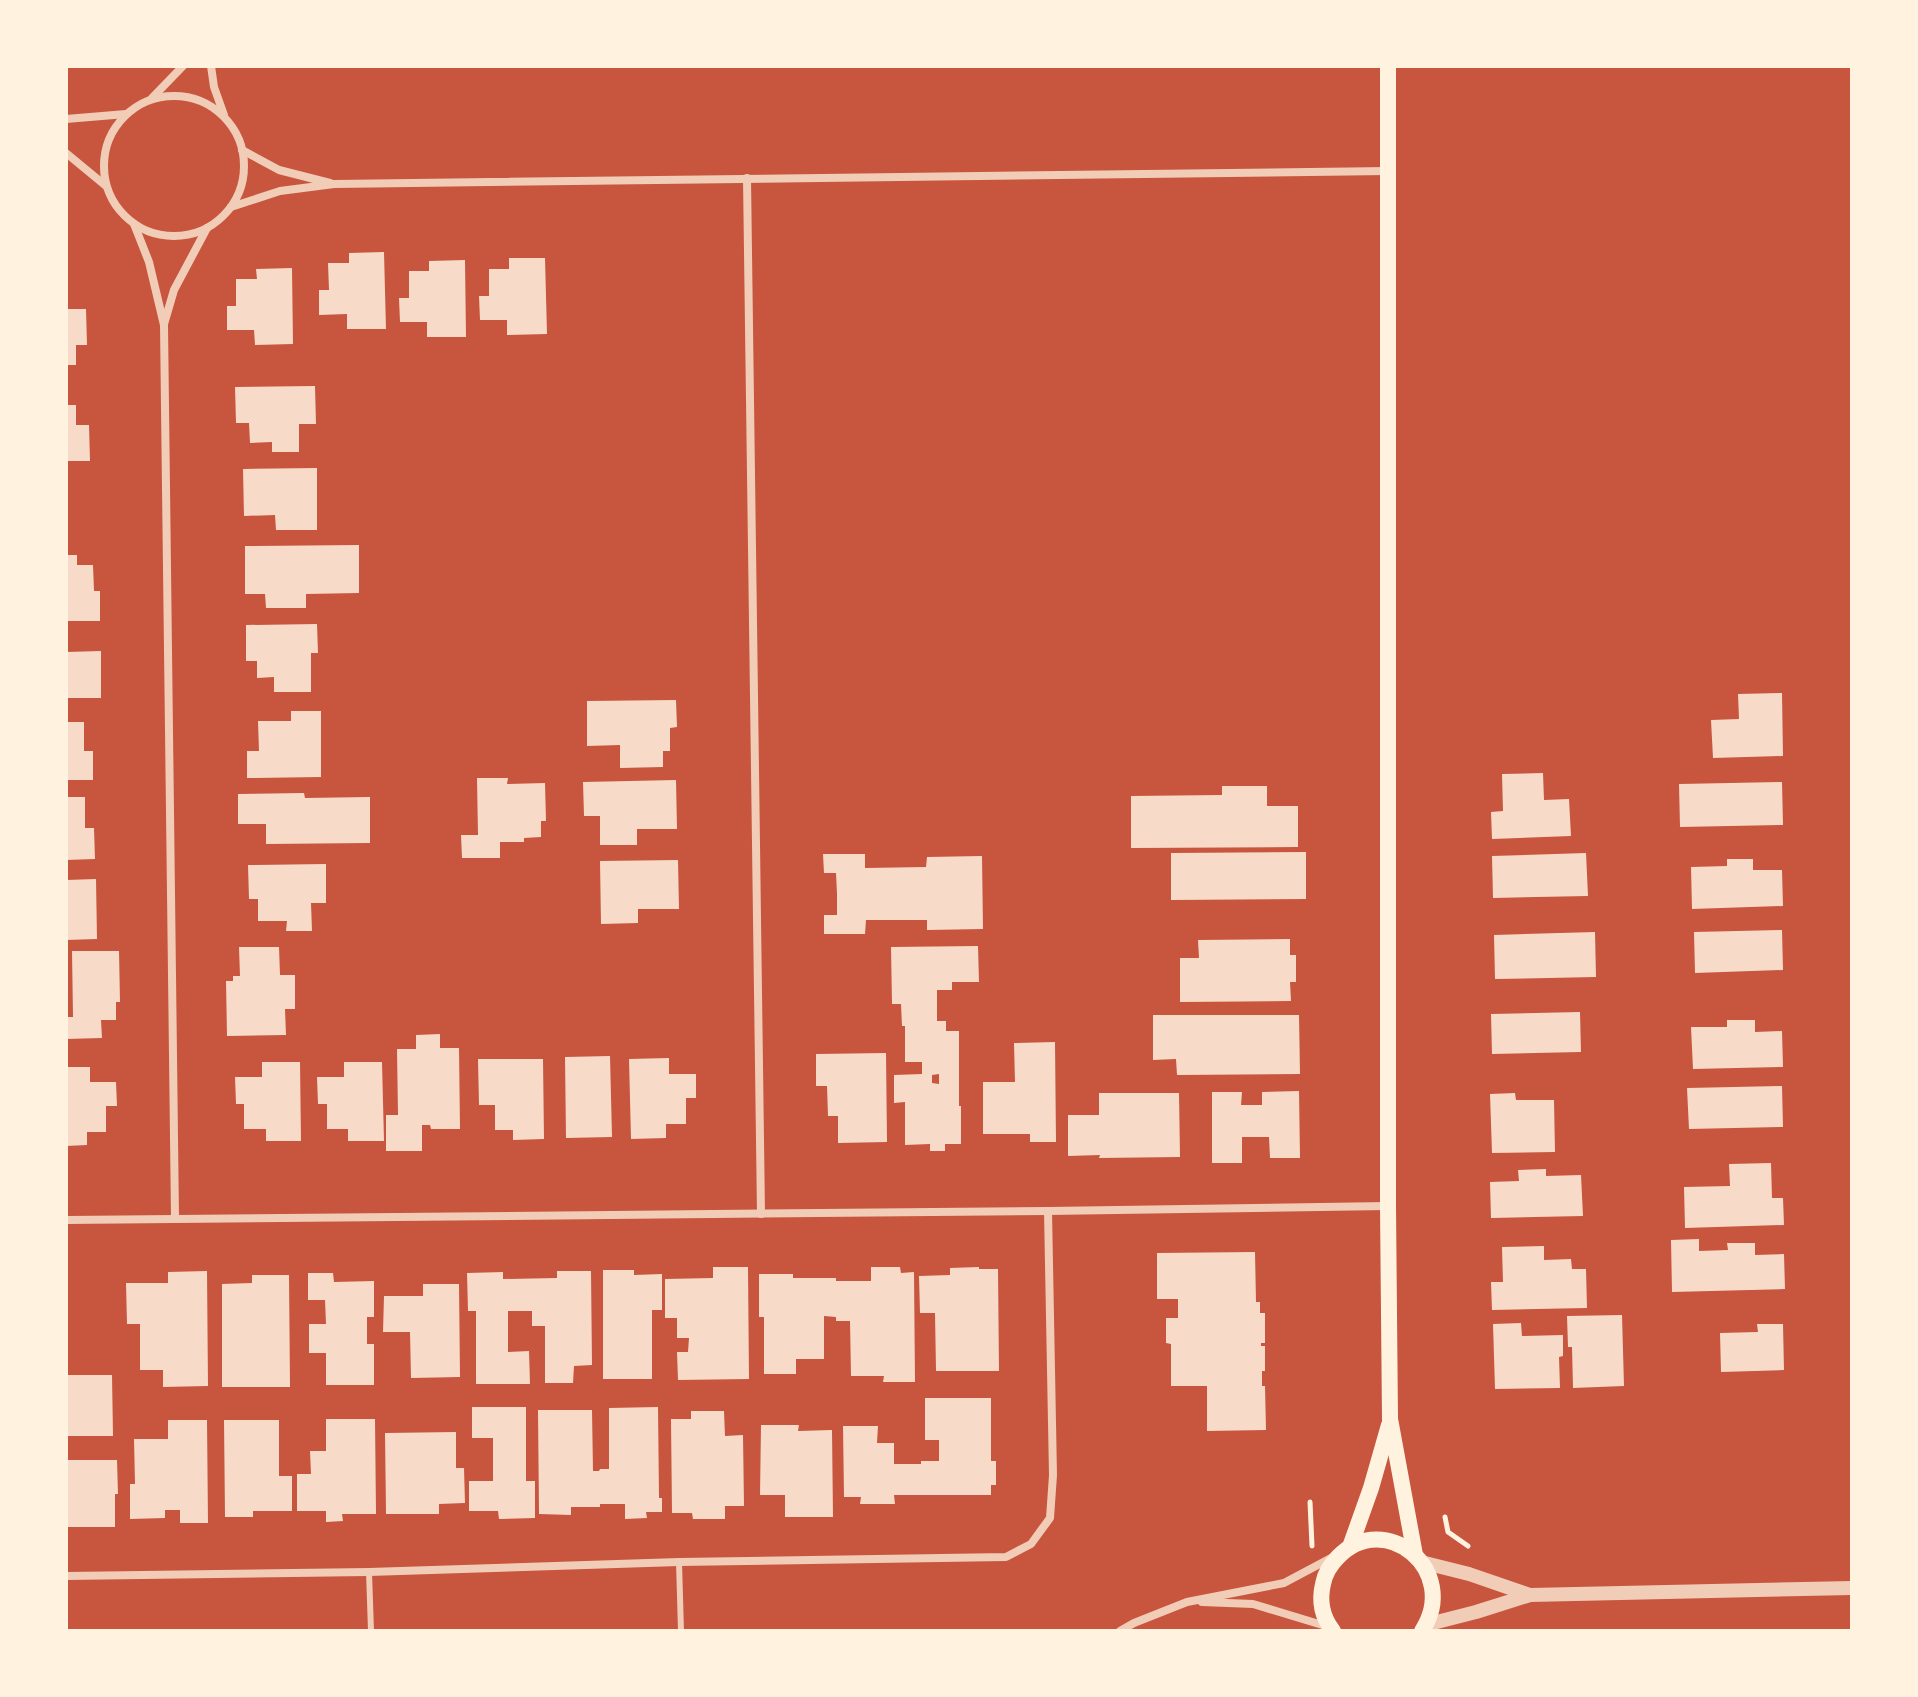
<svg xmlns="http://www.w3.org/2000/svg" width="1918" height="1697" font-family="'PT Serif',serif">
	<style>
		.building { fill: #f7dbc8; fill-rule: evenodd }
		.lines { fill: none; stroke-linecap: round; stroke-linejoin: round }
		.path { stroke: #fff3e0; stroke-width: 5 }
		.service { stroke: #f1ccb7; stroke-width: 6 }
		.minor { stroke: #f1ccb7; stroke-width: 8 }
		.tertiary { stroke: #f1ccb7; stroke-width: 14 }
		.secondary { stroke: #fff3e0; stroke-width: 16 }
	</style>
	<rect width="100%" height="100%" fill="#c8553d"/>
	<g class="building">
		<path d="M384,252L386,329H347V314L319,315V290H329L328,263H349V253Z"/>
		<path d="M509,258H545L547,334L507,335V320H480L479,296H489V269H509Z"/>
		<path d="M465,260L466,337H427V322H400L399,298H409V271H429V261Z"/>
		<path d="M292,268L293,344L255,345L254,330H227V306H236V279H257L256,269Z"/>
		<path d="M66,309H86L87,345H76V365H66Z"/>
		<path d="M315,386L316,424H299V452H272V442L250,443L249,423H236L235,387Z"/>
		<path d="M66,405H76V425H89L90,461H66Z"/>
		<path d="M317,468V530H276L275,515L244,516L243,469Z"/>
		<path d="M359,545V593L306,594V608H266L265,594H245V546Z"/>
		<path d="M66,555H77V565H93L94,591H100V621H66Z"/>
		<path d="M317,624L318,653H311V692H274V677L257,678V661H246V625Z"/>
		<path d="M101,651V698H66V652Z"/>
		<path d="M1782,693L1783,756L1713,758L1711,720L1739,719L1738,694Z"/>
		<path d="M676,700L677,727L670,728V751H663V767L620,768V745L587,746V701Z"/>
		<path d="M291,711H321V777L247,778V751H259L258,721H291Z"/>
		<path d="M66,722H84V751H93V780H66Z"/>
		<path d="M1543,773L1544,800L1569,799L1571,836L1492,839L1491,812L1503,811L1502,774Z"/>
		<path d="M477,778H508L507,784L545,783L546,821H541V837L524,838V842H500V858H462L461,835H478Z"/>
		<path d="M676,780L677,829H637V845H600V816H584L583,782Z"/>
		<path d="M1782,782L1783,825L1680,827L1679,784Z"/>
		<path d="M1222,786H1267V806H1298V847L1131,848V796L1222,795Z"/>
		<path d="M304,793L305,798L370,797V843L266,844V824H238V794Z"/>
		<path d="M66,797H85V828H94L95,859L66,860Z"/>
		<path d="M1306,852V899L1171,900V853Z"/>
		<path d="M1586,853L1588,896L1493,898L1492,856Z"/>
		<path d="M823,854H865V868L926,867L927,857L982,856L983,929L927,930V920H866L865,934H824V915H837V894L836,873H824Z"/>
		<path d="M1727,859H1753V870H1782L1783,906L1692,909L1691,867L1727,866Z"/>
		<path d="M678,860L679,909H638V923L601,924L600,861Z"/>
		<path d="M326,864V903H311L312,931H286L287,921H258V899H249L248,865Z"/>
		<path d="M96,879L97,939L66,940V880Z"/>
		<path d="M1782,930L1783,970L1695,973L1694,932Z"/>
		<path d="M1595,932L1596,977L1495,979L1494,935Z"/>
		<path d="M1290,939V955H1296V982H1290L1291,1001L1180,1002V958H1199L1198,940Z"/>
		<path d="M978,946L979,982H952V990H937V1021H946V1031H959V1106H961V1144H945V1151H930V1144L905,1145V1102L894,1103V1075L922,1074V1062H905V1026H902L901,1004H892L891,947ZM939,1074V1084L932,1083V1075Z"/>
		<path d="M239,947H279L280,975H295V1009H285L286,1035L227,1036L226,981H233V976H240Z"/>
		<path d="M72,951H119L120,1002H116V1020H101L102,1038L66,1039V1017H73Z"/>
		<path d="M1580,1012L1581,1052L1492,1054L1491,1014Z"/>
		<path d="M1153,1015H1299L1300,1074L1177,1075L1176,1059L1153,1060Z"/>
		<path d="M1727,1020H1755V1032L1782,1031L1783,1067L1693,1069L1691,1027H1727Z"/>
		<path d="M440,1034V1048H459L460,1129H431L430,1125H422V1151H386V1115H398L397,1049H416V1035Z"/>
		<path d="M1055,1042L1056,1142H1030V1134H983V1082H1015L1014,1043Z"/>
		<path d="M886,1053L887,1142L838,1143V1116H828L827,1086H816V1054Z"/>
		<path d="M610,1056L612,1137L566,1138L565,1057Z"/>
		<path d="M669,1058V1074H696V1098H686V1124H666V1138L631,1139L629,1059Z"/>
		<path d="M478,1059H543L544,1139L513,1140V1130H495V1105H479Z"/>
		<path d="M262,1062H300L301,1141H266V1129H244V1104H236L235,1077H262Z"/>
		<path d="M344,1062H382L384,1141H348V1129H327V1104H318L317,1077H344Z"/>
		<path d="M66,1067H90V1082H116L117,1106H106V1132H87V1145L66,1146Z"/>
		<path d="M1782,1086L1783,1127L1689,1129L1687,1088Z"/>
		<path d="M1299,1091L1300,1158H1270L1269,1137H1242V1163H1212V1092H1242L1241,1105H1262V1092Z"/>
		<path d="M1099,1093H1179L1180,1157L1099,1158L1100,1155L1068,1156V1115H1099Z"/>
		<path d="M1515,1093L1516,1100H1554L1555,1152L1492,1153L1490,1094Z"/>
		<path d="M1771,1163L1772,1198H1783L1784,1225L1685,1228L1684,1187L1730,1186L1729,1164Z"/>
		<path d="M1546,1169V1176L1581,1175L1583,1216L1491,1218L1490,1182L1519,1181L1518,1170Z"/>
		<path d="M1699,1239V1251L1728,1250L1727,1243H1755V1255L1784,1254L1785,1289L1672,1292L1671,1240Z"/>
		<path d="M1544,1246V1260L1571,1259L1572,1269H1586L1587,1308L1492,1310L1491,1282H1503L1502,1247Z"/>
		<path d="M1255,1252L1256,1302H1260V1313H1265V1343H1261V1346H1265V1371H1262V1386H1265L1266,1430L1207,1431V1386H1171V1344L1166,1343V1318H1178V1299H1157V1253Z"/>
		<path d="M713,1267H748L749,1379L678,1380L677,1352H688L689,1338H677V1318H665V1279L713,1278Z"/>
		<path d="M871,1267H900L901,1273L914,1272L915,1382H883L884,1376H851L850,1321H836V1317L824,1316V1359H796V1374H764V1317H759V1274H793V1278H836V1281H871Z"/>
		<path d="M979,1267V1269H998L999,1371H936L935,1313H920L919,1276L950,1275V1268Z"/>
		<path d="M603,1270H634V1275L662,1274V1310H652V1379H603Z"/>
		<path d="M207,1271L208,1386L163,1387V1370H140V1324H127L126,1283H168V1272Z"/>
		<path d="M557,1271H591L592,1365L574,1366L573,1383H545V1326H532V1311H508V1352L529,1351L530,1384H476V1311H468L467,1273L503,1272V1279L557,1278Z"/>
		<path d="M308,1273H333L334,1282L374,1281V1317H367V1344H374V1385H326V1353H309V1324H326L325,1300H308Z"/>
		<path d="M252,1275H289L290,1387H222V1284L252,1283Z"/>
		<path d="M423,1284H459L460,1377L411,1378L410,1332H383L384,1296H423Z"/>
		<path d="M1622,1315L1624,1386L1573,1388L1572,1347H1568L1567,1316Z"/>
		<path d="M1521,1323L1522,1336L1563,1335V1356L1559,1357L1560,1388L1495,1389L1493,1324Z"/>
		<path d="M1757,1324H1783L1784,1370L1721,1372L1720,1333L1758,1332Z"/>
		<path d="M66,1375H112L113,1436H66Z"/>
		<path d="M925,1398H991V1461H996V1485H991V1495H894L895,1504H860L861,1497H844L843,1426H878L877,1443H894V1464H921V1461H939V1440H925Z"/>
		<path d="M472,1407H526V1481H535V1518L499,1519L498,1511H469V1481H493V1438H472Z"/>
		<path d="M658,1407L659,1498H662V1512H646L647,1518L625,1519V1504H600V1507H571V1515L539,1514L538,1410H592L593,1471H599L600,1469H609V1408Z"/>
		<path d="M691,1411H724L725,1436L743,1435L744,1506H725V1519H693L692,1513H672L671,1419H691Z"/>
		<path d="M326,1419H375L376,1514H342L343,1521L326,1522V1511H297V1474H311L310,1451H326Z"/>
		<path d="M168,1420H207L208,1523H180V1510H165V1518L130,1519V1484H135L134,1439H168Z"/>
		<path d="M224,1420H279V1476H292V1511H253V1517H225Z"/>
		<path d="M761,1425H799L798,1431L832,1430L833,1517H785V1495H760Z"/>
		<path d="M456,1432V1468H464L465,1503L439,1504V1514H386L385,1433Z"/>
		<path d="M66,1460H117L118,1494H115V1527H66Z"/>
	</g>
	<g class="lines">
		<g class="path">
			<path d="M1310,1502L1312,1546"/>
			<path d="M1445,1517L1448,1532L1468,1546"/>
		</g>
		<g class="service">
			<path d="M679,1562L681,1631"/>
			<path d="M369,1572L371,1631"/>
		</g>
		<g class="minor">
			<path d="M211,66L214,87L224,115"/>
			<circle cx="174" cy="166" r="70"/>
			<path d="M152,98L183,66"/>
			<path d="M66,119L126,114"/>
			<path d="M242,150L279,170L330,183"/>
			<path d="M66,153L106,186"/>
			<path d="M747,178L761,1214"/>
			<path d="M231,207L280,191L334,184L1388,171"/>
			<path d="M134,224L149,262L164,325L175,1218"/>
			<path d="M164,324L174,290L207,228"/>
			<path d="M66,1220L1048,1211L1387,1206"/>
			<path d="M66,1576L369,1572L679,1562L1006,1557L1031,1544L1050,1518L1053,1475L1048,1211"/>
			<path d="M1202,1602L1253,1604L1329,1627"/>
			<path d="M1120,1631L1134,1623L1187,1602L1284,1583L1331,1558"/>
		</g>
		<g class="tertiary">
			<path d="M1421,1562L1469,1574L1530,1595"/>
			<path d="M1425,1625L1476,1612L1530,1595L1852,1588"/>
		</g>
		<g class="secondary">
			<path d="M1388,66V1206L1390,1419L1415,1555"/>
			<path d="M1350,1547L1371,1488L1389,1425"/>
			<path d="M1333,1631C1322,1617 1319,1601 1323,1584C1325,1573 1330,1565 1338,1557C1385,1508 1461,1571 1422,1631"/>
		</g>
	</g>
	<rect width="1918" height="1697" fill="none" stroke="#fff3e0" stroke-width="136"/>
</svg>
